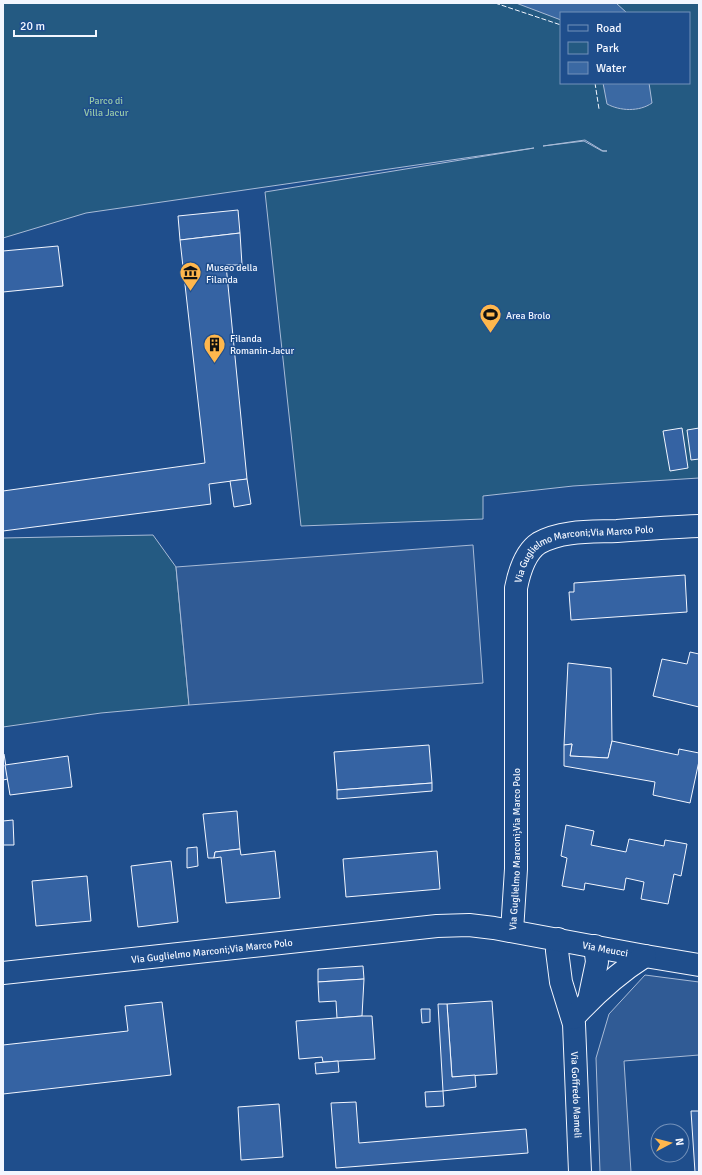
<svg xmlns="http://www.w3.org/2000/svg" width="702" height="1175" font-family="Signika,sans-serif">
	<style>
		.green { fill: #245a82; stroke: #a8bbd7; fill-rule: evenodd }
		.parking { fill: #305b95; stroke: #a8bbd7 }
		.water { fill: #3b69a3; stroke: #a8bbd7 }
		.building { fill: #3563a3; stroke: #f2f6ff }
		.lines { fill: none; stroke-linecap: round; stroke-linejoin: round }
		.street-casing { stroke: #f2f6ff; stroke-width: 24 }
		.street { stroke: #1f4e8c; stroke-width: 22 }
		.fence { stroke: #f2f6ff; stroke-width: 1; stroke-dasharray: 5 2; stroke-linecap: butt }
		.labels { text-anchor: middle; stroke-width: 3; stroke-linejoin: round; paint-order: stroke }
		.park-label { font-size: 10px; fill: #97c8a6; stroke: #1f4e8c }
		.poi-label { font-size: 10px; fill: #f2f6ff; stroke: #1f4e8c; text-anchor: start }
		.street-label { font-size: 10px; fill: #f2f6ff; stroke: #1f4e8c }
	</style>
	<rect width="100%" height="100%" fill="#1f4e8c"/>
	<g class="green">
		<path d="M3,3H699V478L573,486L483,496V519L301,526L265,192L534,148L86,213L3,238ZM561,13H689V83H561ZM585,140L603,151H607H602L584,141L543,146Z"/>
		<path d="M153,535L176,567L189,705L101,713L3,727V538Z"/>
	</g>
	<g class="parking">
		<path d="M473,545L483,683L189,705L176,567Z"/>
		<path d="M645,975L699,982V1055L624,1061L631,1172H600L596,1058L609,1014Z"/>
	</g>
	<g class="water">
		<path d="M516,3H616L627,13H561V20Z"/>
		<path d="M603,83H649L652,103C639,112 620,111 607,104Z"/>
	</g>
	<g class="building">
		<path d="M238,210L240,233L180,240L178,216Z"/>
		<path d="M240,233L242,265H226L247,479L209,484L211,504L3,531V491L205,463L180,240Z"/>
		<path d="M58,246L63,286L3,292V251Z"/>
		<path d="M682,428L688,468L670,471L663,431Z"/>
		<path d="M699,428V459L691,460L687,430Z"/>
		<path d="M247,479L251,504L234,507L230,481Z"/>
		<path d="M685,575L687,612L571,620L569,592H574V583Z"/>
		<path d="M690,652L699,654V707L653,696L662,659L687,664Z"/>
		<path d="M568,663L611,668L612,741L608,758L570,756L572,744L564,745Z"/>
		<path d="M612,741L678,755L679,749L699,753V761L690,803L653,795L655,782L564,766V745L572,744L570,756L608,758Z"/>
		<path d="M429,745L432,783L337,790L334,752Z"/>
		<path d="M4,754L8,779L3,780V755Z"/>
		<path d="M68,756L72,787L10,795L5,765Z"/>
		<path d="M432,783V791L337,799V790Z"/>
		<path d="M237,811L240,849L215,852L214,858H208L203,814Z"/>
		<path d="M13,820L14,845H3V821Z"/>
		<path d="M566,825L594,831L591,845L626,852L629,839L664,846L665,840L687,844L681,876L674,874L668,904L641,899L644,882L626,878L624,890L585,883L584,890L562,886L567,858L561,856Z"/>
		<path d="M197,847L198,866L187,868V848Z"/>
		<path d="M240,849L241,855L275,851L280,898L226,903L221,857L214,858L215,852Z"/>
		<path d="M437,851L440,889L346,897L343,859Z"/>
		<path d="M171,861L178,922L138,927L131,866Z"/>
		<path d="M87,876L91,921L36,926L32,881Z"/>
		<path d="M363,966L364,979L318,982V969Z"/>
		<path d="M364,979L362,1016L337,1018L336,1001L319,1002L318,982Z"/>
		<path d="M492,1001L497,1074L452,1077L447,1004Z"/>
		<path d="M162,1002L171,1075L3,1094V1045L128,1031L125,1006Z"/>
		<path d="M438,1004H447L452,1077L475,1075L476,1087L443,1091Z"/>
		<path d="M421,1009H430V1022L422,1023Z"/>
		<path d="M362,1016H372L375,1059L323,1062L322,1057L299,1059L296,1021Z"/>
		<path d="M338,1061L339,1072L316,1074L315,1063Z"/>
		<path d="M443,1091L444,1106L426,1107L425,1092Z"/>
		<path d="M356,1102L359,1143L526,1129L528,1153L336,1168L331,1103Z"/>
		<path d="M279,1104L283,1157L241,1160L238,1107Z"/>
		<path d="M691,1111H699V1172H695Z"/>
	</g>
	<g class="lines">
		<defs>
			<g id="street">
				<path id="s1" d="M512,931L516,869V588C519,573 525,552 539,543C562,530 592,532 617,531C644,529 672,527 699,526"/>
				<path id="s2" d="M558,939L557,951L561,982L574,1024L580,1172"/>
				<path id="s3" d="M3,973L437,926L469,925L494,928L645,956L699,965"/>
				<path d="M589,1000L597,962L595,946"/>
				<path d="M573,1018C594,995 618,973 645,956"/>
			</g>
		</defs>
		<use href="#street" class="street-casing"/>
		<use href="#street" class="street"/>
		<g class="fence">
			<path d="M495,3L561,25"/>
			<path d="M595,83L599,109"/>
		</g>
	</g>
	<defs>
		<symbol id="museum-pin" viewBox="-11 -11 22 30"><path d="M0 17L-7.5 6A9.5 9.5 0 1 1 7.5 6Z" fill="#ffb74d" stroke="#1f4e8c"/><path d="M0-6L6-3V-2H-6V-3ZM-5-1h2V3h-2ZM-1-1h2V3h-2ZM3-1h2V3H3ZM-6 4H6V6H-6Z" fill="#111"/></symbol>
		<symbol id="stadium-pin" viewBox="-11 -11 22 30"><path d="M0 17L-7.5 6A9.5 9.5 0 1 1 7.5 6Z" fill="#ffb74d" stroke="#1f4e8c"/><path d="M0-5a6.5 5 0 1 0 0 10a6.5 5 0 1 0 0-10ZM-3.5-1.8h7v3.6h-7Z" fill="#111"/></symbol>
		<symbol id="building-pin" viewBox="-11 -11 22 30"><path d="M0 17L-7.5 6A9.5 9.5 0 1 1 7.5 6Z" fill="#ffb74d" stroke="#1f4e8c"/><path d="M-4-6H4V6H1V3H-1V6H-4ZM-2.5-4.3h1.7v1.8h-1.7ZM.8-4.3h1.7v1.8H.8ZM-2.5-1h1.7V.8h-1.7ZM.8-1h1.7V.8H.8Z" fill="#111"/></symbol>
	</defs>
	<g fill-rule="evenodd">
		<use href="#museum-pin" x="178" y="260" width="25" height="34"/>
		<use href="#stadium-pin" x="478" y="302" width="25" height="34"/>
		<use href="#building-pin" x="202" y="332" width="25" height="34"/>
	</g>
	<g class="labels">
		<g class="park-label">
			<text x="106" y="104">Parco di<tspan x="106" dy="12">Villa Jacur</tspan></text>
		</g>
		<g class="poi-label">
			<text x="206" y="271">Museo della<tspan x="206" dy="12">Filanda</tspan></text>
			<text x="506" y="319">Area Brolo</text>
			<text x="230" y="342">Filanda<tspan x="230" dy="12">Romanin-Jacur</tspan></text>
		</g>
		<g class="street-label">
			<text dy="4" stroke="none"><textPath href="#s1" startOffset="430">Via Guglielmo Marconi;Via Marco Polo</textPath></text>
			<text dy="4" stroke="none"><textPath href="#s1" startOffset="82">Via Guglielmo Marconi;Via Marco Polo</textPath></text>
			<text dy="4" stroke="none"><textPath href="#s3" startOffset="607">Via Meucci</textPath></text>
			<text dy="4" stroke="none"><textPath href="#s3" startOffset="210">Via Guglielmo Marconi;Via Marco Polo</textPath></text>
			<text dy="4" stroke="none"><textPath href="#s2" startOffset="158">Via Goffredo Mameli</textPath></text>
		</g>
	</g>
	<rect width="702" height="1175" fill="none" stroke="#f2f6ff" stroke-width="8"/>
	<rect x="560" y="12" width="130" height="72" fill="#1f4e8c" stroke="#7391ba"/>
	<rect x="568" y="25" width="20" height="6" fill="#1f4e8c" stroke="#7391ba"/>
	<text x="596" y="32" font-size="12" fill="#f2f6ff">Road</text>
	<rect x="568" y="42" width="20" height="12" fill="#245a82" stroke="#7391ba"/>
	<text x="596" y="52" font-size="12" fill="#f2f6ff">Park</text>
	<rect x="568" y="62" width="20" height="12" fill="#3b69a3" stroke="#7391ba"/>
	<text x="596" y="72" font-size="12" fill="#f2f6ff">Water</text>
	<g transform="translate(670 1143) rotate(83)"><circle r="19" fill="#1f4e8c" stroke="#7391ba"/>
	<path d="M0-3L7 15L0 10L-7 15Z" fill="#ffb74d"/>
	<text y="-6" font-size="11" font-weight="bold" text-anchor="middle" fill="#f2f6ff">N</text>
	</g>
	<path d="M14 30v6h82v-6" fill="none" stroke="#f2f6ff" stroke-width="2"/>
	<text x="20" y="30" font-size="12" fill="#f2f6ff" stroke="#1f4e8c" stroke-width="3" paint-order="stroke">20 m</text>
</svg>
